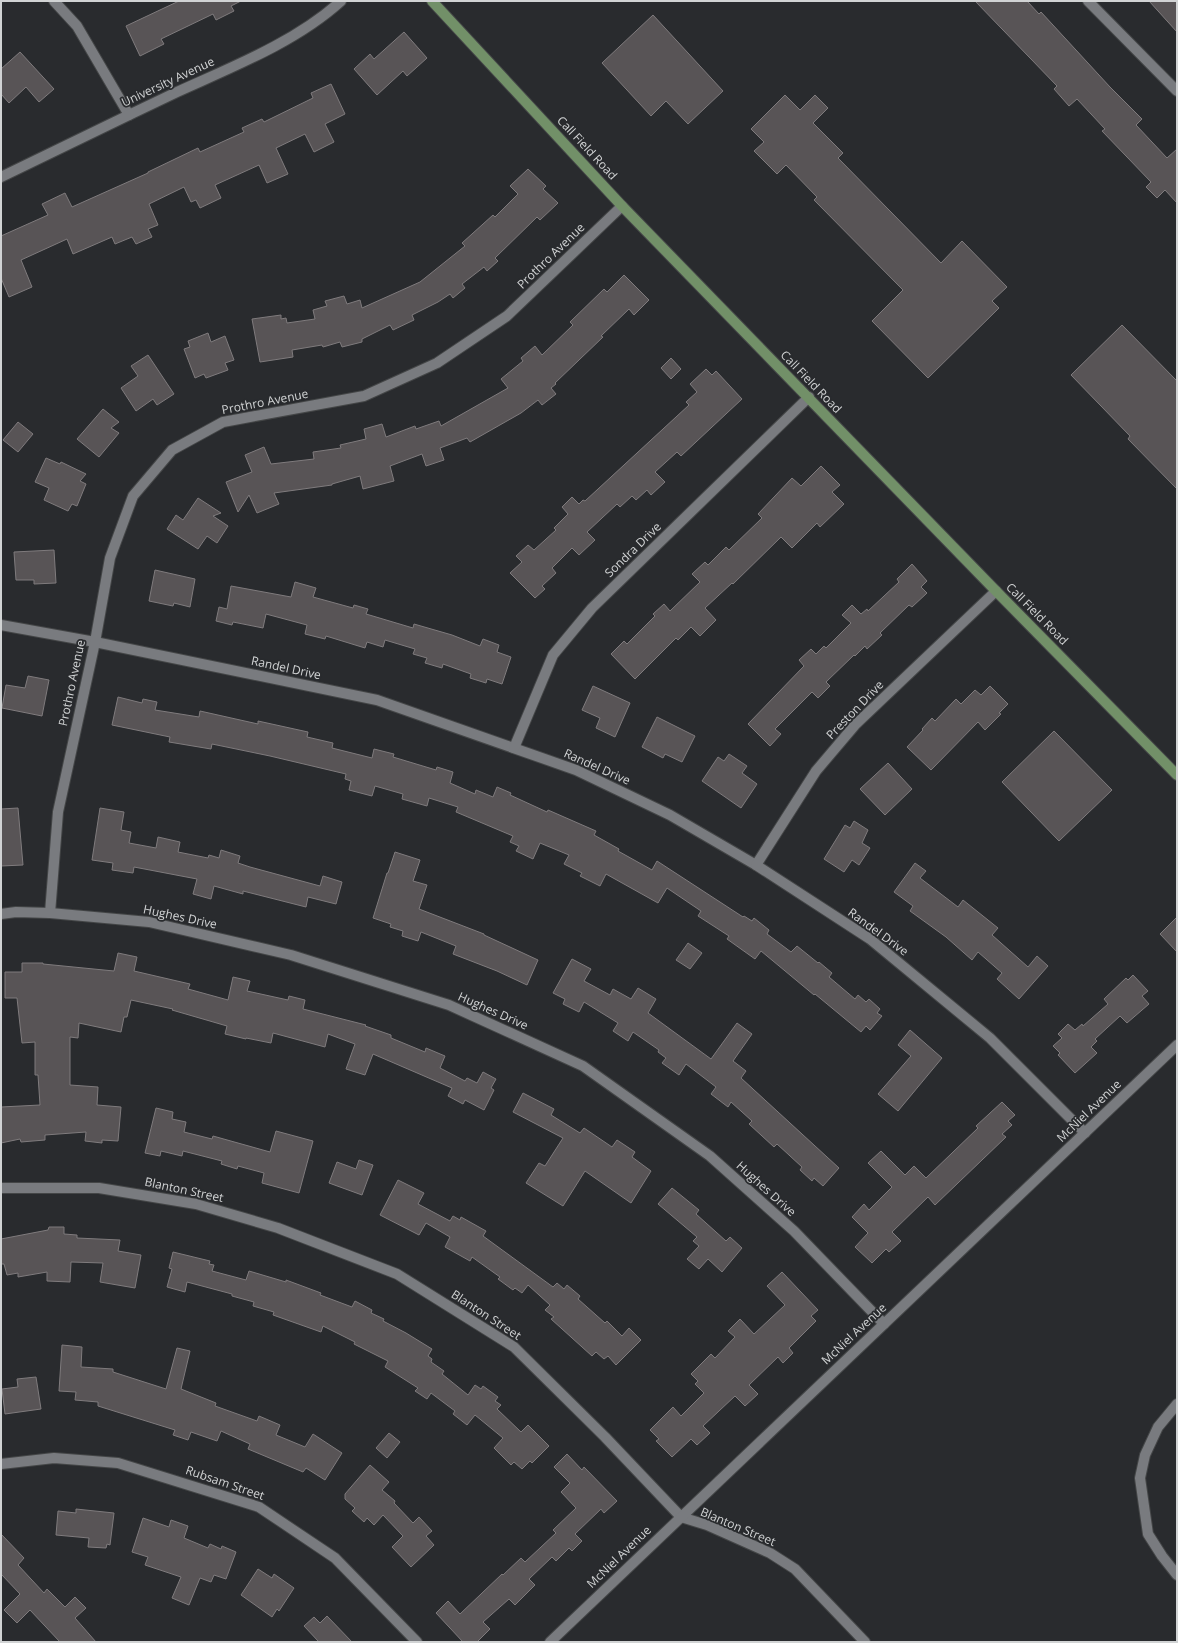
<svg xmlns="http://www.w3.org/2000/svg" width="1178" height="1643" font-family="'Open Sans',sans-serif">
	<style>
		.building { fill: #585456; stroke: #7f7b7d }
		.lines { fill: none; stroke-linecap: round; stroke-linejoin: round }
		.minor-casing { stroke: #444647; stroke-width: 12 }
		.major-casing { stroke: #444647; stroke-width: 12 }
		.minor { stroke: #797b7f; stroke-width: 10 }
		.major { stroke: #729068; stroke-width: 10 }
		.labels { text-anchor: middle; stroke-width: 3.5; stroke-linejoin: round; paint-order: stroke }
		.street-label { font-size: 12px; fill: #d1d3d4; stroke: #292b2e }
	</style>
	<rect width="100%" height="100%" fill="#292b2e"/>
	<g class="building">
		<path d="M179,1H241L231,6L234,11L216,20L213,14L161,39L164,44L140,56L126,26Z"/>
		<path d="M975,1H1027L1039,14L1041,12L1110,87L1142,119L1136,125L1167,158L1177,149V203L1165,190L1157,198L1146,187L1151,182L1102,131L1105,129L1077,99L1069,106L1054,89L1057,86Z"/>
		<path d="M1149,1H1177V32Z"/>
		<path d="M653,15L723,91L688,124L666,101L651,116L602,63Z"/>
		<path d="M404,32L427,58L407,76L403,71L377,95L354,69L370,54L374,59Z"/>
		<path d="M20,52L54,89L39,102L26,87L9,103L1,94V69Z"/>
		<path d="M331,84L345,114L325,124L334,142L314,152L305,134L276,148L288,174L267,183L259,165L215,185L221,198L200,208L196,200L191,202L184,187L149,204L158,225L148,229L152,237L136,244L132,237L115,244L112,237L73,254L67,239L21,260L32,287L9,297L1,278V236L48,215L42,204L65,193L72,207L148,173V172L198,148L200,152L244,132L242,128L262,119L264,122L313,98L311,93Z"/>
		<path d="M785,95L800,110L815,95L828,108L813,123L843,153L838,158L941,263L962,241L1007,287L992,301L999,308L928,378L872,321L903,290L814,200L817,197L786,165L777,174L754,151L764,142L751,129Z"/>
		<path d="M528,169L546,186L543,189L558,203L540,220L537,217L495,258L498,261L487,271L484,267L462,284L465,288L453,298L450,294L438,302L412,315L414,320L393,330L390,325L362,339V342L342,347L340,342L323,347L322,345L292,350L293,357L260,362L252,319L281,315V319L286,318L287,323L315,319L313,310L327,306L325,301L344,296L347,304L360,300L362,308L420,282L465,246L462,243L493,215L495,217L518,194L510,186Z"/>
		<path d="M624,275L649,300L634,315L629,309L601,336L603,337L555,383L556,384L551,388L556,394L542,405L538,400L521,413L470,442L467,438L440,448L444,460L426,466L422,454L390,466L394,481L363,489L360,476L332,484V485L274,493L279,504L257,513L249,495L238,512L226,482L252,472L245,455L264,447L271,464L314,459L313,452L341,448L340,445L366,439L364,429L382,424L386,437L415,426L416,429L439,421L441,426L508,388L501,379L523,361L521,358L535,346L542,355L573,325L570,322L604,289L607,292Z"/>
		<path d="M1122,325L1177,381V489L1128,439L1130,436L1071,375Z"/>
		<path d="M208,333L211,342L225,336L234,360L225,363L228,370L206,378L204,374L195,378L184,349L190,347L188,341Z"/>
		<path d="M148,355L174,394L157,405L153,399L136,411L121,388L138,376L131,366Z"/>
		<path d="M671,358L681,369L671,379L661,368Z"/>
		<path d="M706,369L712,375L716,371L742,399L681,456L677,452L655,472L665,482L651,495L647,490L636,500L632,496L620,507L617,504L587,532L595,540L579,555L572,548L552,568L556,573L542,586L545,589L535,598L510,573L522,562L516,556L528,545L534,550L556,530L554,528L568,514L562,507L572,497L579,504L583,500L585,501L689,405L686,402L697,392L690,384Z"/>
		<path d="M103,409L119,422L111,428L119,433L99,457L77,439Z"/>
		<path d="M18,422L33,434L18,452L3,440Z"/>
		<path d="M46,458L60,464L61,462L86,474L80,481L86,484L77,506L72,504L68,511L44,500L49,488L35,482Z"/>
		<path d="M821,466L840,485L832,492L844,504L820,527L817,523L792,548L781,537L733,584L732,583L705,608L716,620L700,636L691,627L678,640L676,638L635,679L611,654L624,641L627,644L655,616L653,614L664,604L670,611L700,582L692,574L705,562L708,565L726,547L729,550L762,518L758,514L792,478L801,486Z"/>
		<path d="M198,498L221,513L213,516L228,526L217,543L207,536L198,549L167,529L176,515L183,520Z"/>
		<path d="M54,550L56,583L34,584V580H16L14,552Z"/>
		<path d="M912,564L927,581L921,587L927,593L912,607L909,605L880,633L882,635L867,649L865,646L855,656L854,655L826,682L830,686L818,698L812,692L775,729L781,734L770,746L748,724L804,666L799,660L811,649L816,654L824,646L826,648L851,623L842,615L852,605L861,614L867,609L868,611L899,582L897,579Z"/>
		<path d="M155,570L195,579L190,607L174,603L173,606L149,601Z"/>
		<path d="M295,582L316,588L313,597L353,608L354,605L368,609L366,614L413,628L414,624L452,635L480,646L483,639L499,645L497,652L511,657L502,684L487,679L486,683L470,678L471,674L443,664L442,668L425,663L427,658L413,654L415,649L385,640L383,647L367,642L365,648L326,636L325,639L305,634L307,625L266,614L263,628L233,622L232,625L216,621L219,607L227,609L231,586L291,597Z"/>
		<path d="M28,676L49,680L42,716L2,708L6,685L25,688Z"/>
		<path d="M593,686L630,703L615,737L596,728L600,718L582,710Z"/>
		<path d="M990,686L1008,704L999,713L1001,714L985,730L978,722L931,770L907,747L923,730L922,729L932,718L935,721L956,699L961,704L975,690L981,695Z"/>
		<path d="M118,697L142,703L143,699L157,702L155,710L199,717L200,711L258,724V721L308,732L307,737L333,743L332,748L372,758L374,749L394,754L393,757L436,770L437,767L453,772L450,783L475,794L476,790L493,797L497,787L511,793L510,795L547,812L548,810L596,831L594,835L619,849L618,851L652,870L657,861L743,917L744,916L752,921L754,918L769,930L767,934L791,952L797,946L818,963L819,962L832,973L829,977L855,999L858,995L866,1002L869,999L880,1009L877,1013L882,1016L870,1030L866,1026L861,1032L815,994L814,995L761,951L755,959L727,939L729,936L698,916L701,911L667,888L658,903L606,874L600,886L580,876L582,873L564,864L569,855L540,843L533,859L516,851L519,846L510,842L513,836L456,812L458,807L429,798L427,806L402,799L403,794L375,786L372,796L349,790L351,781L345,779L346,774L270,756L212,744L211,749L169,742L170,737L112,725Z"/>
		<path d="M657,717L695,736L682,762L665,754L663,758L642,747Z"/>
		<path d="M1054,731L1112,790L1059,841L1002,782Z"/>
		<path d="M729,754L747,766L742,773L757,784L741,808L702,781L718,757L724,761Z"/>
		<path d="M888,763L912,789L885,815L860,789Z"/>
		<path d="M18,808L23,865L1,866V809Z"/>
		<path d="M100,808L124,812L121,830L131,832L129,843L156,848L158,837L180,842L178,852L208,858L209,855L219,858L221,850L240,856L238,863L250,867L320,886L323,876L342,882L336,904L308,897L306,907L243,891V894L214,886L211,899L193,894L197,879L134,867L133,873L112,870L113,863L92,860Z"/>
		<path d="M854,821L868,830L862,843L870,848L859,865L852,860L844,872L824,859L845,825L850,828Z"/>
		<path d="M395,852L420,860L413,881L427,885L419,909L484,934V935L538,960L527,985L497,971L453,954L456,946L421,932L418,941L402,936L403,931L390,927L391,924L373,918L387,873H388Z"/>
		<path d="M915,863L926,871L920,878L958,907L963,900L998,928L992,935L1028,967L1037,956L1048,966L1019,999L997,979L1002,973L978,952L972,960L946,937L910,911L913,906L894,892Z"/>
		<path d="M1177,917V952L1160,934Z"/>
		<path d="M688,943L702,953L690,969L676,960Z"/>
		<path d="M118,953L137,957L134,971L190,984L188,989L228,1000L233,977L250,981L247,991L288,1000L289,996L305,1000L303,1009L366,1025L365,1026L391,1035V1038L425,1052L426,1048L445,1056L440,1068L465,1081L467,1078L477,1083L483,1072L496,1079L491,1088L494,1090L484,1110L465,1100L463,1104L448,1096L452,1088L373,1054L365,1075L346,1069L355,1044L328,1034L325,1047L273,1033L271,1043L246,1038V1039L225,1034L227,1026L172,1010L173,1009L131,1000L127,1017H124L121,1032L79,1023L78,1038L70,1037V1085L98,1087L97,1105L121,1107L118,1141L102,1140V1143L85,1141L86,1132L45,1135V1140L21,1142L20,1139L1,1143V1107L40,1105L38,1075H35V1042L22,1043L17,998H5V972H22V963H43V964L114,971Z"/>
		<path d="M572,959L591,969L584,981L610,995L613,989L631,999L638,988L656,999L648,1013L711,1059L737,1023L752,1034L733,1061L746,1071L741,1078L839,1168L823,1186L814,1178L812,1181L800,1170L802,1167L777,1144L774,1147L749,1124L752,1121L731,1102L728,1107L711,1094L716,1087L686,1064L679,1075L662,1063L666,1058L658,1052L659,1050L633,1032L628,1041L613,1031L618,1023L584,1002L579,1012L563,1004L565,999L553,993Z"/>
		<path d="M1133,975L1148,991L1142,996L1149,1004L1127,1023L1120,1016L1095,1039L1097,1041L1091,1047L1097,1053L1075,1073L1058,1055L1060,1053L1053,1046L1062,1038L1058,1034L1068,1024L1075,1030L1082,1024L1083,1026L1108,1004L1104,999L1126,978L1128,980Z"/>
		<path d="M910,1030L942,1058L898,1111L878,1094L911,1056L898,1045Z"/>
		<path d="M523,1093L554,1109L551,1115L580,1133L584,1128L612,1147L617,1140L635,1152L632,1157L651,1171L631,1203L585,1171L563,1206L526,1183L539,1163L545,1166L563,1138L513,1112Z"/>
		<path d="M1002,1102L1015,1115L1008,1121L1012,1125L1002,1134L1006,1137L935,1205L928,1197L892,1232L901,1241L889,1252L886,1249L872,1263L855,1247L868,1233L852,1217L864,1204L869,1210L892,1187L868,1163L881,1151L905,1175L914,1166L926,1178L978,1128L976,1126Z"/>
		<path d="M156,1108L173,1112L172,1119L186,1122L184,1132L212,1139L213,1136L270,1152L276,1131L313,1141L299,1193L262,1183L264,1173L238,1166L237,1169L221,1164L222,1161L183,1151L182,1156L161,1151L160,1156L145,1153Z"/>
		<path d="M359,1160L373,1165L362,1195L329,1183L337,1162L356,1169Z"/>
		<path d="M398,1180L424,1193L418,1204L450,1221L453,1216L460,1220L461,1217L486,1231L483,1236L553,1287L557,1283L564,1289L567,1285L580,1296L578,1299L605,1323L607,1321L622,1336L629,1328L641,1340L616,1365L608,1356L604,1359L596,1352L592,1356L551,1319L554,1317L545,1310L550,1305L528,1285L522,1293L515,1288L513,1290L498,1279L500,1277L472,1257L470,1261L445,1247L450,1237L426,1223L419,1235L380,1215Z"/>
		<path d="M672,1188L699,1210L696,1214L726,1241L730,1237L742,1248L722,1272L708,1259L699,1269L687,1259L699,1246L693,1241L697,1237L658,1204Z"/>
		<path d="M49,1227H64V1234L77,1235V1238L120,1240L118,1251L141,1255L135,1288L100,1282L103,1263L71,1262L70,1282L47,1281V1272L18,1277V1273L7,1275L4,1264H1V1239L48,1230Z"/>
		<path d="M173,1252L210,1261L209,1264L214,1265L212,1271L246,1280L249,1271L286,1282V1280L321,1293L320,1295L352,1307L355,1301L372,1310L371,1313L384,1319L383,1321L406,1333L432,1349L428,1356L432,1359L431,1362L444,1371L442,1374L468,1395L475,1385L481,1389L483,1386L498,1397L495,1401L501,1405L497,1409L521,1432L528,1425L549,1446L532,1463L530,1461L522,1469L514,1462L511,1465L494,1448L503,1438L475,1415L467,1425L453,1414L455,1411L431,1393L427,1399L415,1391L418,1388L385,1367L388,1361L354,1344L355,1342L323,1326L321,1332L273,1315L274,1312L253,1306L254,1302L232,1296V1294L187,1282L185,1292L167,1287L172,1269L169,1268Z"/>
		<path d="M782,1272L818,1310L811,1316L816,1321L789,1348L793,1353L783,1363L778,1357L749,1385L758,1394L745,1406L735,1396L703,1426L710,1433L697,1445L691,1439L672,1457L656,1441L659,1439L650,1430L673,1407L681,1416L704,1393L695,1384L698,1381L691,1374L711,1354L715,1358L735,1337L728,1331L740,1319L754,1334L785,1305L767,1286Z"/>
		<path d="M62,1345L82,1347L81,1367L113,1369V1372L166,1389L177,1348L190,1351L181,1389L216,1403L215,1406L257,1421L259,1416L280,1425L276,1435L305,1447L313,1434L342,1453L325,1480L306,1468L303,1472L248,1449L250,1444L221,1431L217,1441L191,1432L188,1440L173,1435L175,1430L98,1406V1402L75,1400L76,1392L59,1391Z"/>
		<path d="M36,1377L41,1409L5,1414L2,1389L18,1387L17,1379Z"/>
		<path d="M389,1433L400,1442L387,1458L376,1448Z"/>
		<path d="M567,1454L582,1470L584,1467L617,1501L604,1513L601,1509L575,1534L582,1541L572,1551L569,1548L556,1561L552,1557L529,1579L535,1585L515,1605L509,1599L483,1622L490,1629L477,1642H463L436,1613L448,1601L460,1614L502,1574L503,1575L521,1558L525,1562L556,1533L553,1530L576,1508L561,1492L570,1483L554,1467Z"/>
		<path d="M370,1465L389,1482L382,1490L395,1501L394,1503L413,1523L419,1517L432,1531L426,1536L434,1545L411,1567L392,1547L403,1536L383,1515L374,1525L367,1518L364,1522L352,1511L355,1508L345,1499V1494Z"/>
		<path d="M76,1509L114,1513L110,1545L107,1544L106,1548L88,1547L89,1538L56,1535L58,1511L76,1513Z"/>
		<path d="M143,1518L169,1527L171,1520L188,1526L184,1538L208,1548L210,1544L221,1549L222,1546L236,1552L226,1579L214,1575L211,1582L200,1578L189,1605L172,1598L181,1577L145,1565L148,1557L132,1552Z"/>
		<path d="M1,1534L24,1558L18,1565L44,1593L47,1589L65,1607L75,1597L86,1608L75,1618L96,1642H60L30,1610L17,1623L4,1610L20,1594L1,1574Z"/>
		<path d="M258,1569L272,1578L274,1574L294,1588L279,1611L277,1609L272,1617L241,1595Z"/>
		<path d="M327,1616L352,1642H319L304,1626L314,1617L320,1623Z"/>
	</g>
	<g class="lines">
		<defs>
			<g id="minor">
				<path d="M54,1L77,26L129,115"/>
				<path d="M1088,1L1177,91"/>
				<path d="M1,177C59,149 118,120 177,92C232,67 296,42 341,1"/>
				<path d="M1,625L95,642L377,700L576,770L670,815L756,865L870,939L990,1038L1085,1133"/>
				<path d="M514,748L553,655L592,608L809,397"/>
				<path d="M756,865L816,771L855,725L996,591"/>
				<path d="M50,913L58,812L95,642L110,558L133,496L172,450L223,422L364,396L437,363L507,316L622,206"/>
				<path d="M1,914L16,912L50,913L149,922L291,955L449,1005L583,1066L710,1156L794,1231L884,1324"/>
				<path d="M1,1188H99L196,1204L278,1228L397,1274L514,1347L605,1437L681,1517L707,1525L770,1553L795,1569L865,1642"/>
				<path d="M1177,1404L1158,1427L1145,1455L1140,1478L1148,1534L1162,1556L1177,1575"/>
				<path d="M1,1464L54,1458L118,1463L259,1507L335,1558L417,1642"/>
				<path d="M550,1642L1177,1045"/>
			</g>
			<path id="major" d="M432,1L622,206L996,591L1177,775"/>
		</defs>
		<use href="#minor" class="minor-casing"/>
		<use href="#major" class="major-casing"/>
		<use href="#minor" class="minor"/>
		<use href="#major" class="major"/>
	</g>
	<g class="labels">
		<g class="street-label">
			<text transform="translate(168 82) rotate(-25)" y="4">University Avenue</text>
			<text transform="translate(587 148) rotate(47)" y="4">Call Field Road</text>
			<text transform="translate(551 256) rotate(-44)" y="4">Prothro Avenue</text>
			<text transform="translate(811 382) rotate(46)" y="4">Call Field Road</text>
			<text transform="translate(265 402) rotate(-11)" y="4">Prothro Avenue</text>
			<text transform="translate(633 550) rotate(-44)" y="4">Sondra Drive</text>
			<text transform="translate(1037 614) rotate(45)" y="4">Call Field Road</text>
			<text transform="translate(286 668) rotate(12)" y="4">Randel Drive</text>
			<text transform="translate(72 683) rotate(-78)" y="4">Prothro Avenue</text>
			<text transform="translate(855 710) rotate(-46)" y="4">Preston Drive</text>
			<text transform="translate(597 767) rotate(24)" y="4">Randel Drive</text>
			<text transform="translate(180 917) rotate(12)" y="4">Hughes Drive</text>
			<text transform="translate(878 932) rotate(36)" y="4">Randel Drive</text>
			<text transform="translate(493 1011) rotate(24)" y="4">Hughes Drive</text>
			<text transform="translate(1089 1111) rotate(-44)" y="4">McNiel Avenue</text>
			<text transform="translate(766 1189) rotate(42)" y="4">Hughes Drive</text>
			<text transform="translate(184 1190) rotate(12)" y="4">Blanton Street</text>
			<text transform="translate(486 1315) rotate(33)" y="4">Blanton Street</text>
			<text transform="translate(854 1334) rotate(-43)" y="4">McNiel Avenue</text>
			<text transform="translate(225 1483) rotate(19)" y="4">Rubsam Street</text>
			<text transform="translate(738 1527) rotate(23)" y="4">Blanton Street</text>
			<text transform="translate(619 1557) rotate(-44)" y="4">McNiel Avenue</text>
		</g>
	</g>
	<rect width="1178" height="1643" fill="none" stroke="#d1d3d4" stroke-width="4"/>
</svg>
